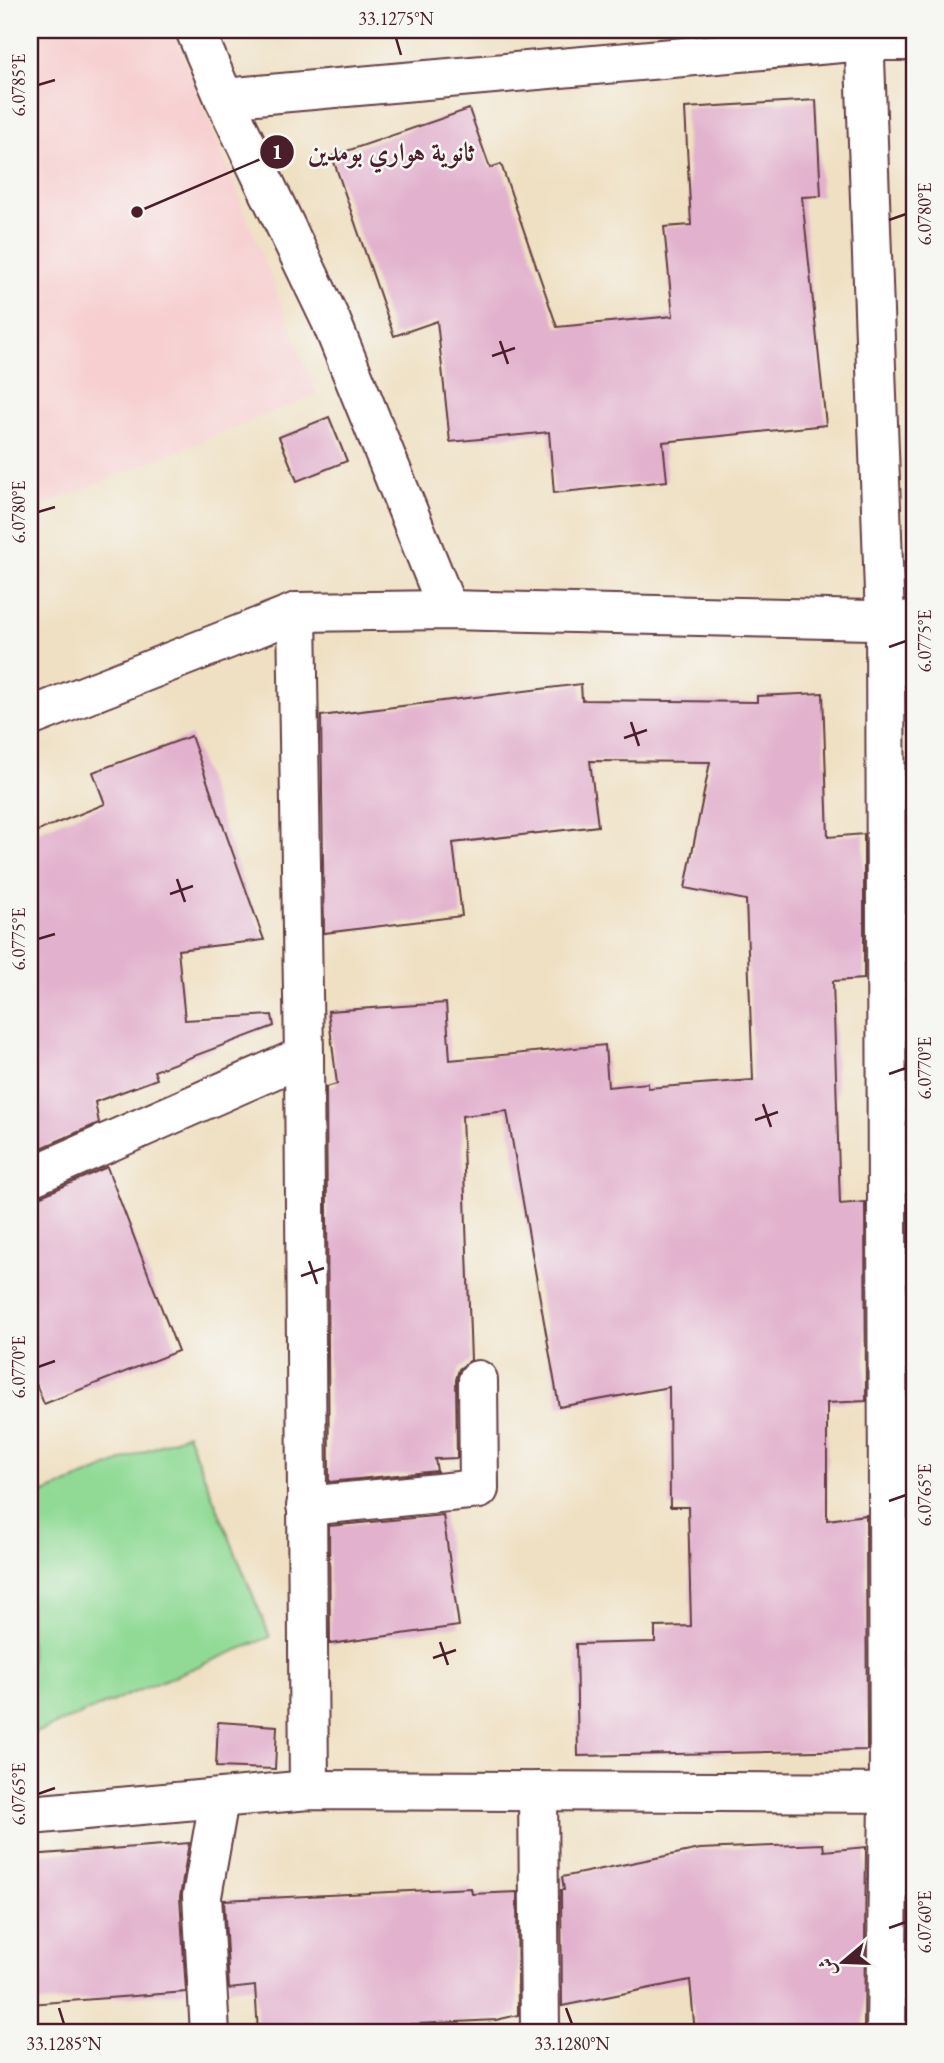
<svg xmlns="http://www.w3.org/2000/svg" width="944" height="2063" font-family="'EB Garamond',Amiri,serif">
	<style>
		.built { fill: #f7cfd0 }
		.green { fill: #90da95; stroke: #6d7c60; stroke-width: 2 }
		.building { fill: #e2b1cd }
		.lines { fill: none; stroke-linecap: round; stroke-linejoin: round }
		.minor-casing { stroke: #633c42; stroke-width: 42 }
		.minor { stroke: #fff; stroke-width: 38 }
		.ticks { fill: none; stroke: #4a1f2b; stroke-width: 2.5 }
		.leader { fill: none; stroke: #4a1f2b; stroke-width: 2.5 }
		.callout-dot { fill: #4a1f2b; stroke: #f6f6f2; stroke-width: 2.5 }
		.mark-label { font-size: 21px; text-anchor: middle; font-weight: bold; fill: #fff }
		.callout-label { font-size: 26px; text-anchor: middle; font-weight: bold; fill: #4a1f2b; stroke: #f6f6f2; stroke-width: 5; stroke-linejoin: round; paint-order: stroke }
		.neatline { fill: none; stroke: #4a1f2b; stroke-width: 2.5 }
		.ticks-label { font-size: 18px; text-anchor: middle; fill: #4a1f2b }
	</style>
	<rect width="100%" height="100%" fill="#f6f6f2"/>
	<filter id="ink" filterUnits="userSpaceOnUse"><feTurbulence type="fractalNoise" baseFrequency=".0143" numOctaves="2"/><feDisplacementMap in="SourceGraphic" scale="14" xChannelSelector="R" yChannelSelector="G"/><feConvolveMatrix kernelMatrix="1 2 1 2 8 2 1 2 1" color-interpolation-filters="sRGB"/></filter>
	<filter id="wash" filterUnits="userSpaceOnUse"><feTurbulence type="fractalNoise" baseFrequency=".00686" numOctaves="4" result="noise"/><feDisplacementMap in="SourceGraphic" scale="28" xChannelSelector="R" yChannelSelector="G"/><feGaussianBlur stdDeviation="1.57" result="paint"/><feColorMatrix in="noise" values="0 0 0 0 0 0 0 0 0 0 0 0 0 0 0 0 0 1.4 0 .05"/><feComposite in="paint" operator="in"/></filter>
	<g filter="url(#wash)">
		<rect width="100%" height="100%" fill="#efe0c3"/>
		<path class="built" d="M30,30H173L317,394L30,511Z"/>
		<path class="green" d="M187,1434L270,1637L30,1735V1499Z"/>
		<g id="blocks">
			<g class="building">
				<path d="M816,100L821,196L802,197L826,425L663,442L667,481L554,493L549,432L450,442L437,321L394,336L332,156L469,109L490,168L501,164L557,327L673,316L664,227L691,225L685,108Z"/>
				<path d="M329,417L347,461L297,481L279,437Z"/>
				<path d="M581,684L582,700L757,702V696L823,693L828,837L864,834V979L833,981L840,1204L865,1202L866,1401L827,1403V1520L866,1515L867,1750L578,1756L576,1644L655,1642V1627L691,1626L688,1507H670L669,1387L559,1407L507,1111L462,1116L471,1360L459,1369L456,1380L457,1458L435,1459L437,1471L329,1482L326,1087L337,1084L328,1011L446,1003L450,1060L605,1045L608,1087L648,1083V1088L753,1080L746,900L685,888L710,762L590,761L598,826L453,843L462,916L324,933L321,716Z"/>
				<path d="M191,736L264,940L178,950L185,1020L272,1015L274,1026L154,1071L157,1079L95,1102L99,1123L30,1153V834L105,804L93,772Z"/>
				<rect x="908" y="831" width="6" height="145"/>
				<path d="M107,1167L178,1351L44,1404L30,1369V1199L39,1197Z"/>
				<path d="M914,1198V1398L910,1399L909,1199Z"/>
				<path d="M914,1508V1749H911L910,1509Z"/>
				<path d="M443,1515L459,1626L330,1644L329,1526Z"/>
				<path d="M218,1722L277,1726L275,1769L216,1767Z"/>
				<path d="M189,1843L180,1897L186,1992L30,2004V1855Z"/>
				<path d="M910,1843H914V2033H908Z"/>
				<path d="M823,1844L824,1851L866,1847L864,2033H695L690,1980L562,2006L561,1890H564L562,1877L700,1849Z"/>
				<path d="M471,1888L472,1894L517,1892L518,2015L496,2020L258,2032L255,1986L229,1989L224,1900Z"/>
			</g>
		</g>
	</g>
	<g filter="url(#ink)">
		<use href="#blocks" fill-opacity="0" stroke="#633c42" stroke-width="2"/>
		<g class="lines">
			<defs>
				<g id="minor">
					<path d="M195,30L224,98L331,321L448,610"/>
					<path d="M864,30L885,620L889,1794L886,2033"/>
					<path d="M224,98L864,41H914"/>
					<path d="M297,612L304,1056L309,1790"/>
					<path d="M30,717L297,612L448,610L914,621"/>
					<path d="M30,1177L304,1056"/>
					<path d="M306,1506L479,1489L478,1380"/>
					<path d="M538,1791L540,2033"/>
					<path d="M30,1815L309,1790L914,1793"/>
					<path d="M210,2033L202,1896L219,1800"/>
				</g>
			</defs>
			<use href="#minor" class="minor-casing"/>
			<use href="#minor" class="minor"/>
		</g>
	</g>
	<path class="ticks" d="M396,38L401,55M38,85L55,80M889,220L906,214M500,341L508,364M492,356L515,348M38,512L55,507M889,647L906,641M631,722L639,746M624,738L647,730M177,879L185,902M170,894L193,886M38,939L55,934M889,1074L906,1068M763,1104L771,1127M755,1120L778,1112M309,1261L317,1284M301,1276L324,1268M38,1367L55,1361M889,1501L906,1495M440,1642L448,1665M433,1658L456,1650M38,1794L55,1788M889,1928L906,1922M59,2008L64,2024M566,2008L572,2024"/>
	<path class="leader" d="M137 212L277 152"/>
	<g class="callout-dot">
		<circle cx="137" cy="212" r="7"/>
		<circle cx="277" cy="152" r="18"/>
	</g>
	<g class="mark-label">
		<text x="277" y="159">1</text>
	</g>
	<g class="callout-label">
		<text x="391" y="161">ثانوية هواري بومدين</text>
	</g>
	<rect width="944" height="2063" fill="none" stroke="#f6f6f2" stroke-width="77"/>
	<g transform="translate(843 1962) rotate(251)" stroke="#f6f6f2" stroke-width="5" paint-order="stroke">
	<path d="M0-5L12 26L0 18L-12 26Z" fill="#4a1f2b"/>
	<text y="-10" font-size="19" font-weight="bold" text-anchor="middle" fill="#4a1f2b">ش</text>
	</g>
	<rect x="38" y="38" width="868" height="1986" class="neatline"/>
	<g class="ticks-label">
		<text x="396" y="25">33.1275°N</text>
		<text transform="translate(19 85) rotate(-90)" y="6">6.0785°E</text>
		<text transform="translate(925 214) rotate(-90)" y="6">6.0780°E</text>
		<text transform="translate(19 512) rotate(-90)" y="6">6.0780°E</text>
		<text transform="translate(925 641) rotate(-90)" y="6">6.0775°E</text>
		<text transform="translate(19 939) rotate(-90)" y="6">6.0775°E</text>
		<text transform="translate(925 1068) rotate(-90)" y="6">6.0770°E</text>
		<text transform="translate(19 1367) rotate(-90)" y="6">6.0770°E</text>
		<text transform="translate(925 1495) rotate(-90)" y="6">6.0765°E</text>
		<text transform="translate(19 1794) rotate(-90)" y="6">6.0765°E</text>
		<text transform="translate(925 1922) rotate(-90)" y="6">6.0760°E</text>
		<text x="64" y="2050">33.1285°N</text>
		<text x="572" y="2050">33.1280°N</text>
	</g>
</svg>
